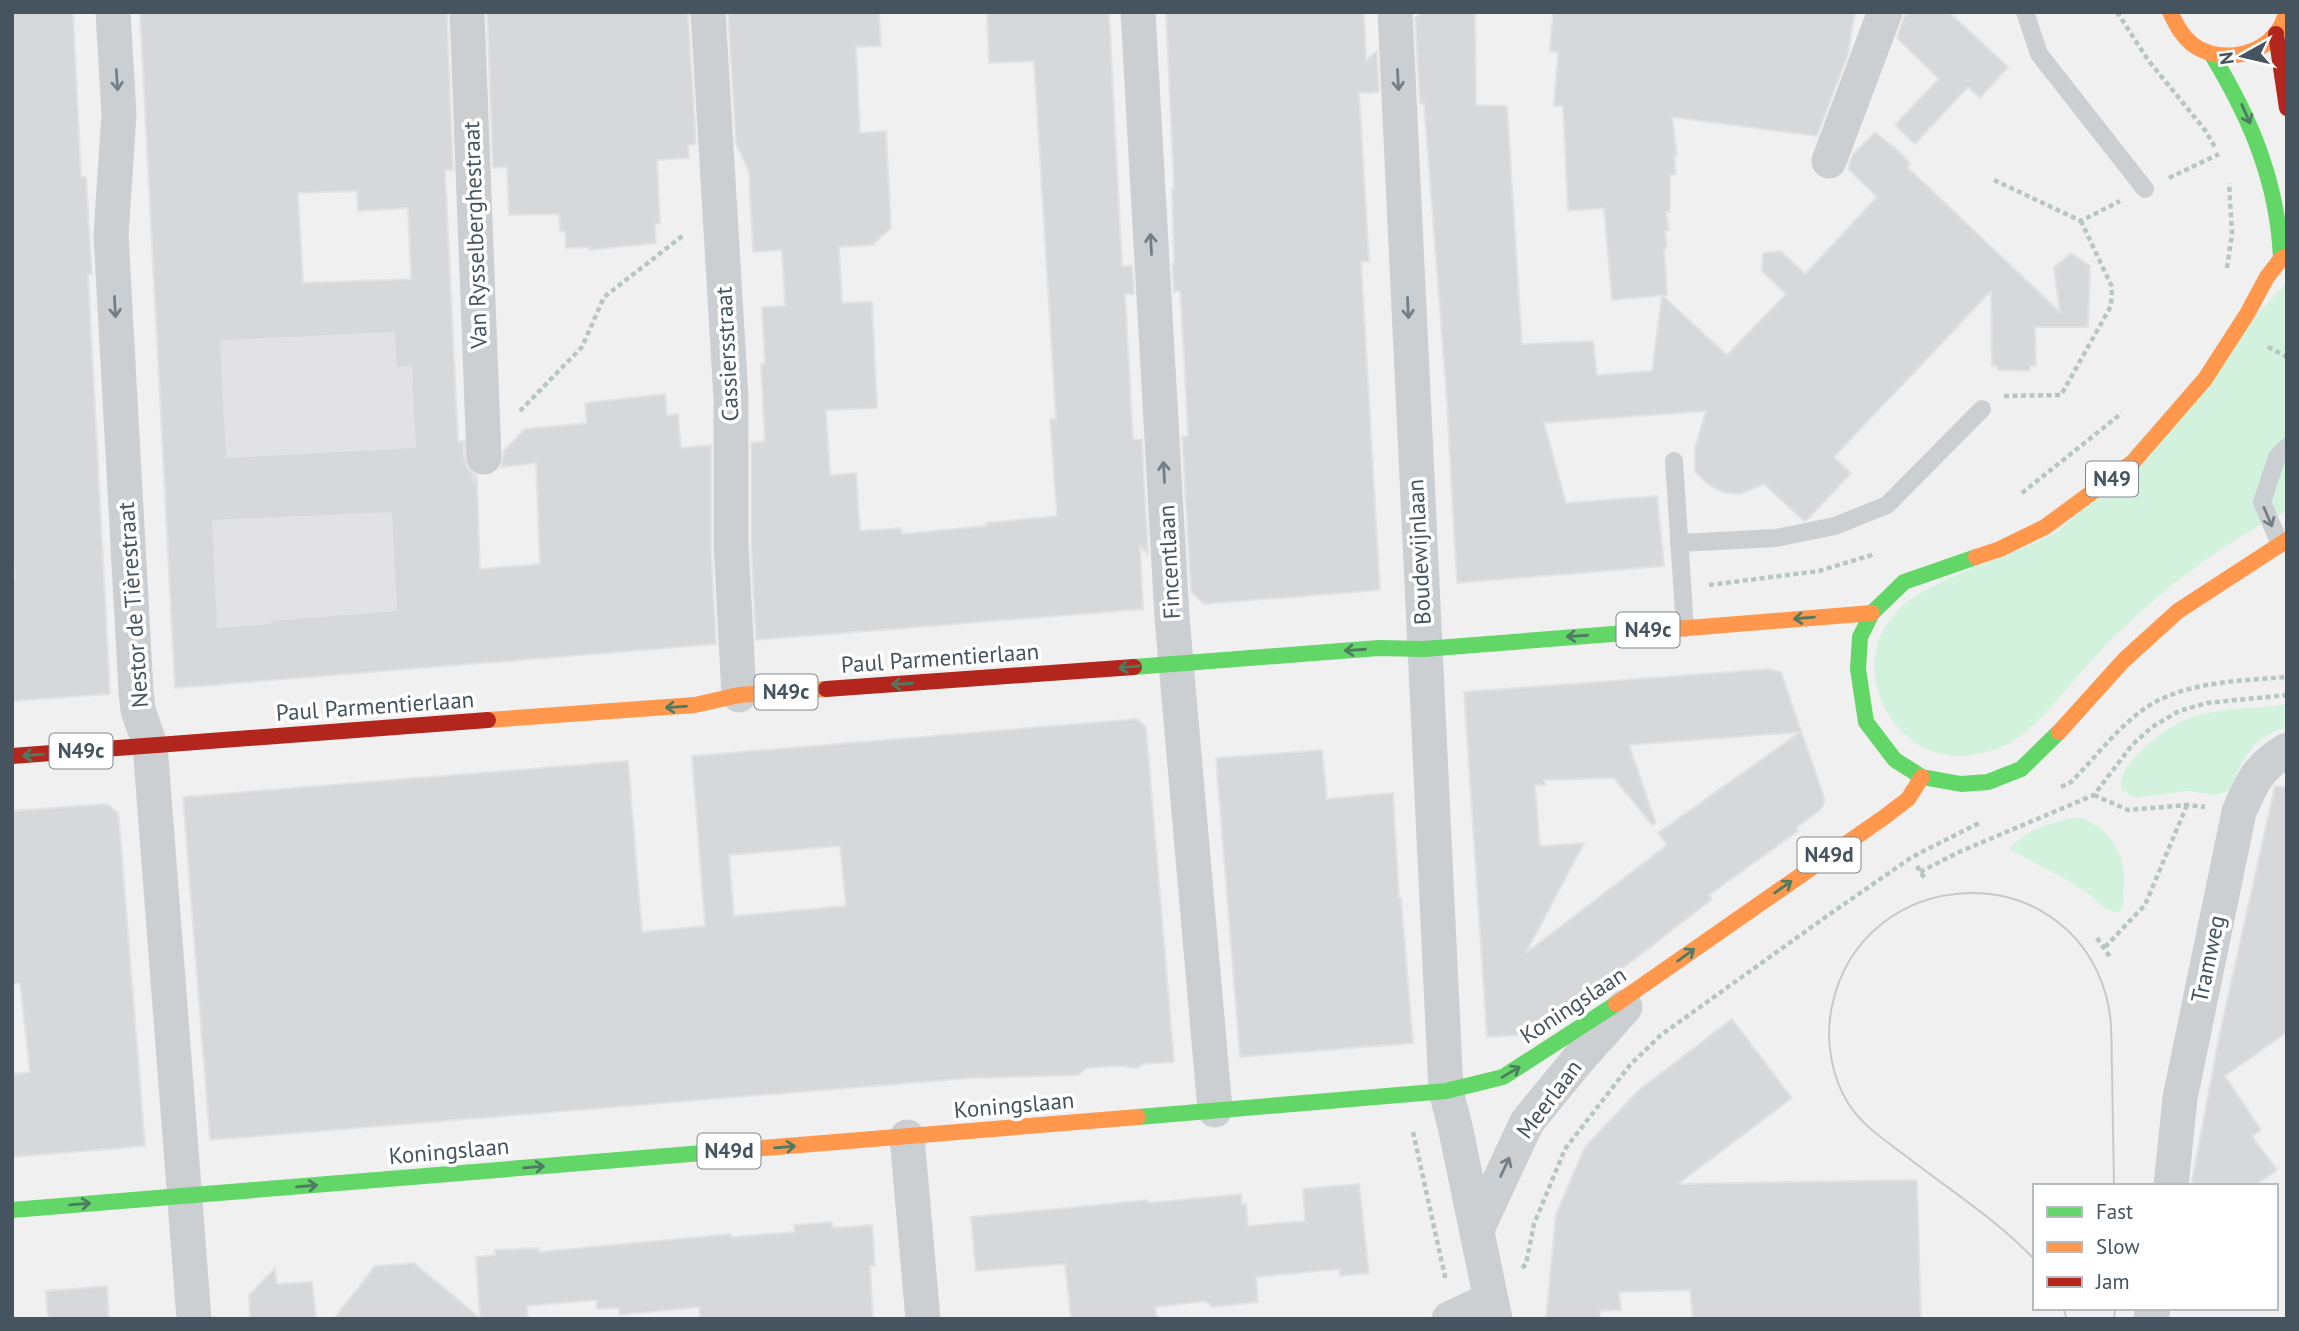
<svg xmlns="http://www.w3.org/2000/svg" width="2299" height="1331" font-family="'PT Sans',sans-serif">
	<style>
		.education { fill: #e2e1e3 }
		.green { fill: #d2f2dd }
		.building { fill: #d7d8da; stroke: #e2e2e3; stroke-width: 2; fill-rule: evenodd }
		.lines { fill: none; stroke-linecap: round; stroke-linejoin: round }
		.path { stroke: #b7c6c1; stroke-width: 4.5; stroke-dasharray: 5 3.5; stroke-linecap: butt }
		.lane { stroke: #cccfd1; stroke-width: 18 }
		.street { stroke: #cccfd1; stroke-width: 35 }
		.fast { stroke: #63d668; stroke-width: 16 }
		.slow { stroke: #ff974d; stroke-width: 16 }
		.jam { stroke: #b3261e; stroke-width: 16 }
		.tram { stroke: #c6c8ca; stroke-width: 2 }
		.oneway { stroke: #747f87 }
		.oneway2 { stroke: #4e7b62 }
		.labels { text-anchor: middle; stroke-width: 7; stroke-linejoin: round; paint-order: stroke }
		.shield { fill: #fff; stroke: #7d878f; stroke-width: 2 }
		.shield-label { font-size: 21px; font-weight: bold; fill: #45545f }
		.street-label { font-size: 23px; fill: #45545f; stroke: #fff }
	</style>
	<rect width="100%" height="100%" fill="#f1f0f0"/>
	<path class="education" d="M265,195L272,339L394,333L396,367H416L453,442L472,441L477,464L480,569L490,662L175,688L149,199Z"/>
	<g class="green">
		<path d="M2287,282V511C2217,546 2155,594 2101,650C2077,675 2037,729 2009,743C1986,756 1951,761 1927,749C1887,731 1864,681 1879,639C1882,631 1889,622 1894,615C1915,583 2018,554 2055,533C2070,524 2104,481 2117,466C2174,405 2230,343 2287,282Z"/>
		<path d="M2287,704V728C2254,734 2241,761 2230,790L2216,795L2187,791L2135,798L2121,788C2120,773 2131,761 2141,751C2192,702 2224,713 2287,704Z"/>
		<path d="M2077,817C2090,820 2095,824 2105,833C2129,857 2123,875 2123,906L2119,912C2106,913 2097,900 2087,893C2063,876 2035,864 2010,849C2023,830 2054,822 2077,817Z"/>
	</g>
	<g class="building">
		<path d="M12,12H73L81,177H86L92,274H88L110,694L12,701V579H15L12,533Z"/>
		<path d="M140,12H447L453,170H445L458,442L463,441L464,458L467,467L473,474L474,483L477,480L480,569L540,564L536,463L501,467L504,451L525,429L587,423L585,403L665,394L667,415L678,414L681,448L711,445V543L716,644L175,688ZM357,191L358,211L408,208L411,279L303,283L298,193ZM394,333L396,368L411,367L415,447L227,457L221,341ZM391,513L396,610L271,620L270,623L218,627L213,521Z"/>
		<path d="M487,12H688L696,144L688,145L689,158L657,160L660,223L655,224L656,243L589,250V247L566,248L565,231H560L559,214L509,215L507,167L493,168Z"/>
		<path d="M728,12H879L881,46L856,47L860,133L886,131L891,228L872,245L839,247L842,303L872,302L877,408L826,410L830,475L856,473L860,531L901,528L902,534L986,526V523L1057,516L1050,419H1056L1034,61L989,63L987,12H1109L1122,266H1132L1134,294H1125L1133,440L1142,439L1148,554L1140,546L1143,609L756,640L751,542V443L765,441L761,364H765L762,307L785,306L782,250L753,252L749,171L736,144Z"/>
		<path d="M1166,12H1364L1366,60L1377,51L1379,92L1359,93L1369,261L1361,262L1380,590L1204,604L1191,592L1182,437L1188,436L1183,336L1180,291L1174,292L1172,264H1174L1172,189L1174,188Z"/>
		<path d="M1423,12H1475L1476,105L1507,106L1522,344L1593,341L1597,375L1652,371L1662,295L1727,355L1786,294L1762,271L1763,253L1781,251L1805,274L1877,197L1848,169L1853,154L1875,132L1904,156L1910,164L1907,167L2060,312L2054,268L2071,253L2090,266L2088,327H2035L2036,366L2030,365V371L1998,370L1997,366H1992L1991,291L1834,457L1851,473L1807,520L1804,521L1764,484L1740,494L1725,493L1709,485L1695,472V448L1706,411L1544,423L1566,503L1657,496L1664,566L1457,583L1446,387L1424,103L1420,104L1415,18Z"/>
		<path d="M1553,12H1855L1848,54L1817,136L1672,117L1677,155L1674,156L1676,174L1670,175V212H1666L1669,230L1665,231L1667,248H1664L1667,295L1612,300L1604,208L1568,211L1563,106H1554L1558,52L1550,51Z"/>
		<path d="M1909,12H1949L2008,67L1980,98L1968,87L1915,144L1895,125L1939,79L1897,38L1904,17Z"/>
		<path d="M1769,669L1781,672L1824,797V804L1820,810L1796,828L1798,831L1709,895L1712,899L1592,992L1589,988L1526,1035L1487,1037L1464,692ZM1800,732L1658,833L1667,845L1526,953L1584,843L1540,846L1535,785H1545L1544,780L1614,778L1652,825L1656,823L1629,745Z"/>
		<path d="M1137,719L1146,727L1174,1062L1143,1064L1136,1068L1120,1066L1086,1068L1079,1075L971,1078L210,1140L183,797L628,761L642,932L705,926L692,756ZM840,846L846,906L734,916L729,855Z"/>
		<path d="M1322,750L1327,799L1393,793L1399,898H1401L1413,1043L1240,1057L1216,758Z"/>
		<path d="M2275,786L2287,787V1032L2225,1076L2261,1130L2252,1136L2277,1170L2254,1186H2191L2219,1037Z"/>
		<path d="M107,804L118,813L119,820L145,1146L12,1157V1074L30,1072L20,983L12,984V811Z"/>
		<path d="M1732,1019L1792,1098L1678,1184L1917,1180L1921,1319H1693L1690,1290L1619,1292L1621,1310L1600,1311L1601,1319H1546L1556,1214L1585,1147L1639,1090Z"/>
		<path d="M1359,1184L1369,1273L1340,1276L1339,1269L1256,1277L1258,1302L1212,1307L1206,1301L1155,1307L1157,1319H1071L1065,1264L976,1271L971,1217L1148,1200V1203L1241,1194L1242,1204H1246L1248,1226L1305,1221L1303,1189Z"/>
		<path d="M832,1222V1228L872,1225L875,1266H870L873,1319H700L699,1307L619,1315V1308L597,1309V1300L527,1306L528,1319H334L375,1266L414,1263L480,1318L476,1257L495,1255V1250L539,1248V1252L731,1234V1237L795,1232L794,1225Z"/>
		<path d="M275,1268L277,1284L312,1282L316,1319H250L249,1295Z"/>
		<path d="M107,1286L109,1319H48L46,1291Z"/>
	</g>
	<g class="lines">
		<g class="path">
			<path d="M2117,12L2148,60L2205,130L2216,149"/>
			<path d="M2169,178L2219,154"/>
			<path d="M1994,180L2081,221L2120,201"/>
			<path d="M2227,268L2232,234L2229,183"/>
			<path d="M2268,347L2287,357"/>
			<path d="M2004,396L2061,395L2111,306L2112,287L2081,221"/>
			<path d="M520,411L582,347L604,297L685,234"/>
			<path d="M2022,493L2122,413"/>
			<path d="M1709,585L1819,571L1875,554"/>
			<path d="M2061,787L2071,782C2095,758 2116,729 2144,709C2184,681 2240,681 2287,677"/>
			<path d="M2094,795L2128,810L2187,805L2205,807"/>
			<path d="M1917,866L1925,879"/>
			<path d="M1920,872L1959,852L2094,795L2132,745L2152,727L2179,711L2207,703L2287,695"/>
			<path d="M2097,938L2110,957"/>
			<path d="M2105,947L2145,905L2187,805"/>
			<path d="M1413,1132L1446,1281"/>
			<path d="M1522,1268L1526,1264L1534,1224L1565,1149L1630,1065L1661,1035L1827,916L1912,857L1979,823"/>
		</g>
		<g class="lane">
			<path d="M2025,12L2039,54L2145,189"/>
			<path d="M1674,461L1685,628"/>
			<path d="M1679,543L1776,538L1835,526L1887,505L1982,409"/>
			<path d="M2280,544L2262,502L2277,457L2287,447"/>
		</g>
		<g class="street">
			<path d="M113,12L119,114L111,235L136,691L138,710L150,745L194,1319"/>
			<path d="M467,12L484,457"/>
			<path d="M708,12L731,398V543L739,695"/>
			<path d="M1138,12L1172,617L1215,1110"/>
			<path d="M1395,12L1446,1091L1455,1126L1495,1319"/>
			<path d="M1829,161L1885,12"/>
			<path d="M907,1137L923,1319"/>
			<path d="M2171,1186L2180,1098L2239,812C2252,782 2258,767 2287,750"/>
			<path d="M1477,1229L1527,1122L1581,1056L1625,1007"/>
			<path d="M1449,1319L1490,1300"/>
			<path d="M2151,1319L2153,1308"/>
		</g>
		<g class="fast">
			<path d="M2212,55C2251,119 2278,183 2281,259"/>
			<path d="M1976,557L1904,582L1872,613L1860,637L1858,669L1866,722L1895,760L1922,777L1961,784L1988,782L2021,769L2059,732"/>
			<path d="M1134,667L1379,648L1424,649L1676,629"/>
			<path d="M1138,1117L1446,1091L1503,1077L1616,1004"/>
			<path d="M12,1210L727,1151"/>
		</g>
		<g class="slow">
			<path d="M2170,12C2176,24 2181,35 2192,44C2217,63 2258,58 2277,32C2282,27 2284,18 2287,12"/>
			<path d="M1976,557L2000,549L2045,527L2133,462L2205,379L2247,314L2267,277L2281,259L2287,256"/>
			<path d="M1676,629L1872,613"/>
			<path d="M488,720L695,705L739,695L826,689"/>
			<path d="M2059,732L2124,660L2178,611L2287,540"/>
			<path d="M1616,1004L1883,818L1908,799L1922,777"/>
			<path d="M727,1151L1138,1117"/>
		</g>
		<g class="jam">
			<path d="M2276,34L2287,108"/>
			<path d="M826,689L1134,667"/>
			<path d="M12,756L488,720"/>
		</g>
		<g class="tram">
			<path d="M2035,1260C1998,1221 1953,1192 1911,1160C1889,1143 1863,1127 1848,1103C1831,1076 1825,1038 1832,1006C1863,862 2065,853 2106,995C2113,1019 2111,1045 2112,1069C2113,1108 2113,1147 2114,1186"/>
			<path d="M2063,1308L2067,1319"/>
			<path d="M2114,1319L2115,1308"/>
		</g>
	</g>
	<defs><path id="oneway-shaft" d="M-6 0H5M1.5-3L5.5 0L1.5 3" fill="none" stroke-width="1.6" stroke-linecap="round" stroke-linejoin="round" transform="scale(1.75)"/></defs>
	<g class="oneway">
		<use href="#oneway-shaft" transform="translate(117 80) rotate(86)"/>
		<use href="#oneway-shaft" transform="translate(1398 80) rotate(87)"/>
		<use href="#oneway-shaft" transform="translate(1151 244) rotate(-93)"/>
		<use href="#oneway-shaft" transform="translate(115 307) rotate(87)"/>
		<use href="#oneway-shaft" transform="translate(1408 308) rotate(87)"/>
		<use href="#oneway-shaft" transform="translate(1164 472) rotate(-93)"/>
		<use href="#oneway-shaft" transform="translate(2268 517) rotate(67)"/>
		<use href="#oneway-shaft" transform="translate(1505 1167) rotate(-65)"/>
	</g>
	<g class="oneway2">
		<use href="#oneway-shaft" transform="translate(2246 114) rotate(66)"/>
		<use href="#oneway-shaft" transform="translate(1804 618) rotate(175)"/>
		<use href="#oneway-shaft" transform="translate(1577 636) rotate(176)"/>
		<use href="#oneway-shaft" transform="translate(1355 650) rotate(176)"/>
		<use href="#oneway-shaft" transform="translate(1129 667) rotate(174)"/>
		<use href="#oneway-shaft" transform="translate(902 684) rotate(176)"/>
		<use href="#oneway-shaft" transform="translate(676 707) rotate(176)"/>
		<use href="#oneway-shaft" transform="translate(33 755) rotate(175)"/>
		<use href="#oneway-shaft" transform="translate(1783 887) rotate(-35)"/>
		<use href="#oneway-shaft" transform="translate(1686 955) rotate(-36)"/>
		<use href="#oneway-shaft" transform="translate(1511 1072) rotate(-31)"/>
		<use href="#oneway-shaft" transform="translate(785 1147) rotate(-5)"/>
		<use href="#oneway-shaft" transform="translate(534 1167) rotate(-5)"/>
		<use href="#oneway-shaft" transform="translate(307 1186) rotate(-5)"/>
		<use href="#oneway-shaft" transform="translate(80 1204) rotate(-5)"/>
	</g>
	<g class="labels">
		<g class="shield">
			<rect x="2086" y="461.5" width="52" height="35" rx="5"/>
			<rect x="1616.5" y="612.5" width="63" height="35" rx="5"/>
			<rect x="754.5" y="674.5" width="63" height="35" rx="5"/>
			<rect x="49.5" y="733.5" width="63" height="35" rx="5"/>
			<rect x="1797.5" y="837.5" width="63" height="35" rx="5"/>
			<rect x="697.5" y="1133.5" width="63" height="35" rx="5"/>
		</g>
		<g class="shield-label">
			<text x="2112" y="486">N49</text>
			<text x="1648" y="637">N49c</text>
			<text x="786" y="699">N49c</text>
			<text x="81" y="758">N49c</text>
			<text x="1829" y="862">N49d</text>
			<text x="729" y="1158">N49d</text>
		</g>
		<g class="street-label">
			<text transform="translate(475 235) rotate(-92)" y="8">Van Rysselberghestraat</text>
			<text transform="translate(727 354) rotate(-93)" y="8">Cassiersstraat</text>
			<text transform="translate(1419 552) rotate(-93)" y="8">Boudewijnlaan</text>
			<text transform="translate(1169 562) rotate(-93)" y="8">Fincentlaan</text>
			<text transform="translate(133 605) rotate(-94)" y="8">Nestor de Tièrestraat</text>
			<text transform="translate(940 658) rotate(-4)" y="8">Paul Parmentierlaan</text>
			<text transform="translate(375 706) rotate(-4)" y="8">Paul Parmentierlaan</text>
			<text transform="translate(2208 959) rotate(-78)" y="8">Tramweg</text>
			<text transform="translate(1573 1005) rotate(-33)" y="8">Koningslaan</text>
			<text transform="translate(1549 1099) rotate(-53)" y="8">Meerlaan</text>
			<text transform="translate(1014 1105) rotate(-5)" y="8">Koningslaan</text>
			<text transform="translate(449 1151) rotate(-5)" y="8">Koningslaan</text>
		</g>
	</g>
	<rect width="2299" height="1331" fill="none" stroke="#45545f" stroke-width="28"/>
	<rect x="2033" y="1184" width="245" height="126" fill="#ffffff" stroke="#b5bbbf" stroke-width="2"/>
	<rect x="2047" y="1207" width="35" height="10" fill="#63d668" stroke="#b5bbbf" stroke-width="2"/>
	<text x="2096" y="1219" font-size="21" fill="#45545f">Fast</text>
	<rect x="2047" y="1242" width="35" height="10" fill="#ff974d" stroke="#b5bbbf" stroke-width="2"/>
	<text x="2096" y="1254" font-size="21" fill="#45545f">Slow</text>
	<rect x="2047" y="1277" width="35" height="10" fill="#b3261e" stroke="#b5bbbf" stroke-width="2"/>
	<text x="2096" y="1289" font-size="21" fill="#45545f">Jam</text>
	<g transform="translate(2243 56) rotate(262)" stroke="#ffffff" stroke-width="5" paint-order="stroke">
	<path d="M0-5L12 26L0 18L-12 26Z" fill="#45545f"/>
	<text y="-10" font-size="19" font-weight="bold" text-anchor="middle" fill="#45545f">N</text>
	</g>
</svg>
